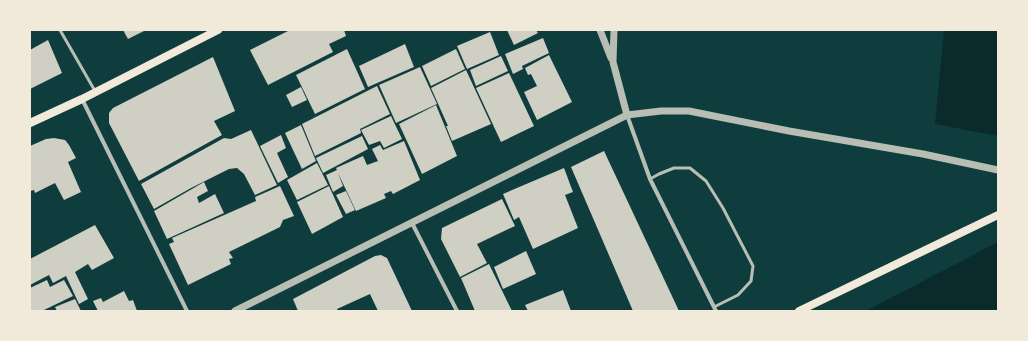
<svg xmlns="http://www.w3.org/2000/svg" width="1028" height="341" font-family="'IBM Plex Serif',serif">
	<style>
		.water { fill: #0a2a2b }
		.building { fill: #cfcfc3 }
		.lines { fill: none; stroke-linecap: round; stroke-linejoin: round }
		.service { stroke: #b8beb3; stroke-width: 3 }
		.minor { stroke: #b8beb3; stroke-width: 4 }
		.tertiary { stroke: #b8beb3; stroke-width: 7 }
		.secondary { stroke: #f1e9da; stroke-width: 8 }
	</style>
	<rect width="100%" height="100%" fill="#0f3d3e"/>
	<g class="water">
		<path d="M944,30H998V136L935,124Z"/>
		<path d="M998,242V311H866Z"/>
	</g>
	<g class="building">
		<path d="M123,30H146L128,39Z"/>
		<path d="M290,30H344L346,36L329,44L333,52L268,85L250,50Z"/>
		<path d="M507,30H536L538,33L514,45Z"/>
		<path d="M490,32L499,55L467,69L457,46Z"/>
		<path d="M543,38L549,53L522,66L523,69L513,74L505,54Z"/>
		<path d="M48,40L62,73L30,89V50Z"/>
		<path d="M405,44L414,67L368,87L359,66Z"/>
		<path d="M347,49L365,89L315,114L296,75Z"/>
		<path d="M456,49L465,69L431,86L422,66Z"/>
		<path d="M549,55L572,102L537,120L524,92L537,86L531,74L528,75L525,68Z"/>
		<path d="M501,56L508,71L476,86L470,70Z"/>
		<path d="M213,57L235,111L214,121L222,135L139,181L109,123V113L113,108Z"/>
		<path d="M420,67L437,104L396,123L379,85Z"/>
		<path d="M466,70L491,124L452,141L446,126H448L431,88Z"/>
		<path d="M509,73L534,126L501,142L476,88Z"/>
		<path d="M377,86L390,114L360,129L361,133L315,156L302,124Z"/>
		<path d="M301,87L307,100L292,107L286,95Z"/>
		<path d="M436,105L457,156L422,174L399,124Z"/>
		<path d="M391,116L402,139L384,148L380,141L369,145L361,130Z"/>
		<path d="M301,125L316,161L302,169L285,133Z"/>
		<path d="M251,130L277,185L255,195L244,174L237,168L229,169L191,188L154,209L141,184L224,138L231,139Z"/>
		<path d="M281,135L286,148L277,153L288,177L278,183L260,146Z"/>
		<path d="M362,136L368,149L323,173L316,158Z"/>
		<path d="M54,138L65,140L69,145L76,158L68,162L81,192L64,200L55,183L35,193L34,190L30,191V146L46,139Z"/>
		<path d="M404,141L420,180L393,194L391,191L384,194L386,198L356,211L338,173L343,186L333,192L326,175L337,170L336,168L363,156L367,165L378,161L372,149L380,145L383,150Z"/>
		<path d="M604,151L679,311H633L571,167Z"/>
		<path d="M317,163L328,185L297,200L287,180Z"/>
		<path d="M564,168L573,192L565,195L578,228L533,249L519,217L514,220L503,194Z"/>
		<path d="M204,182L208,191L197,197L199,203L215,194L224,213L167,239L154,211Z"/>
		<path d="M280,186L294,216L283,220L280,227L229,252L233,258L229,259L231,264L188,285L169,244L174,242L172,238L256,201L255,197Z"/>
		<path d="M329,186L343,217L312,234L297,202Z"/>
		<path d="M346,191L355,210L346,214L336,195Z"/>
		<path d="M502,199L515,226L477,244L487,263L460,277L441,239L442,228Z"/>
		<path d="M95,225L114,258L92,270L88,264L75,272L88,299L79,304L66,276L53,283L49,275L30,285V259Z"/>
		<path d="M526,251L536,274L503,289L494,267Z"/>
		<path d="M381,255L387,258L412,311H378L370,294L337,309L338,311H298L293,299L375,256Z"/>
		<path d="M489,264L512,311H475L461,278Z"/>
		<path d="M47,280L50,287L64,280L73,296L42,311H30V288Z"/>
		<path d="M563,290L571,311H528L525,305Z"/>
		<path d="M124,291L129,301L133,300L137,311H98L93,301L101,298L103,302Z"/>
		<path d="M75,299L81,311H57L55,307Z"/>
	</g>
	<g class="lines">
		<g class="service">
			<path d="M60,30L95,91"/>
			<path d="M650,179L659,174L674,168H690L706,181L723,208L753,266L751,281L738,295L714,307"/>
		</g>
		<g class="minor">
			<path d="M82,99L187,311"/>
			<path d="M627,115L650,179L716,311"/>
			<path d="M412,223L457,311"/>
		</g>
		<g class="tertiary">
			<path d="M600,30L611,58"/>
			<path d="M614,30L613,62L627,115"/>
			<path d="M235,311L627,115L661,111H689L789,131L923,154L998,170"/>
		</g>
		<g class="secondary">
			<path d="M30,123L82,99L218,30"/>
			<path d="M799,311L998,215"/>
		</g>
	</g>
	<rect width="1028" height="341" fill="none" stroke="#f1e9da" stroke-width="62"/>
</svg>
